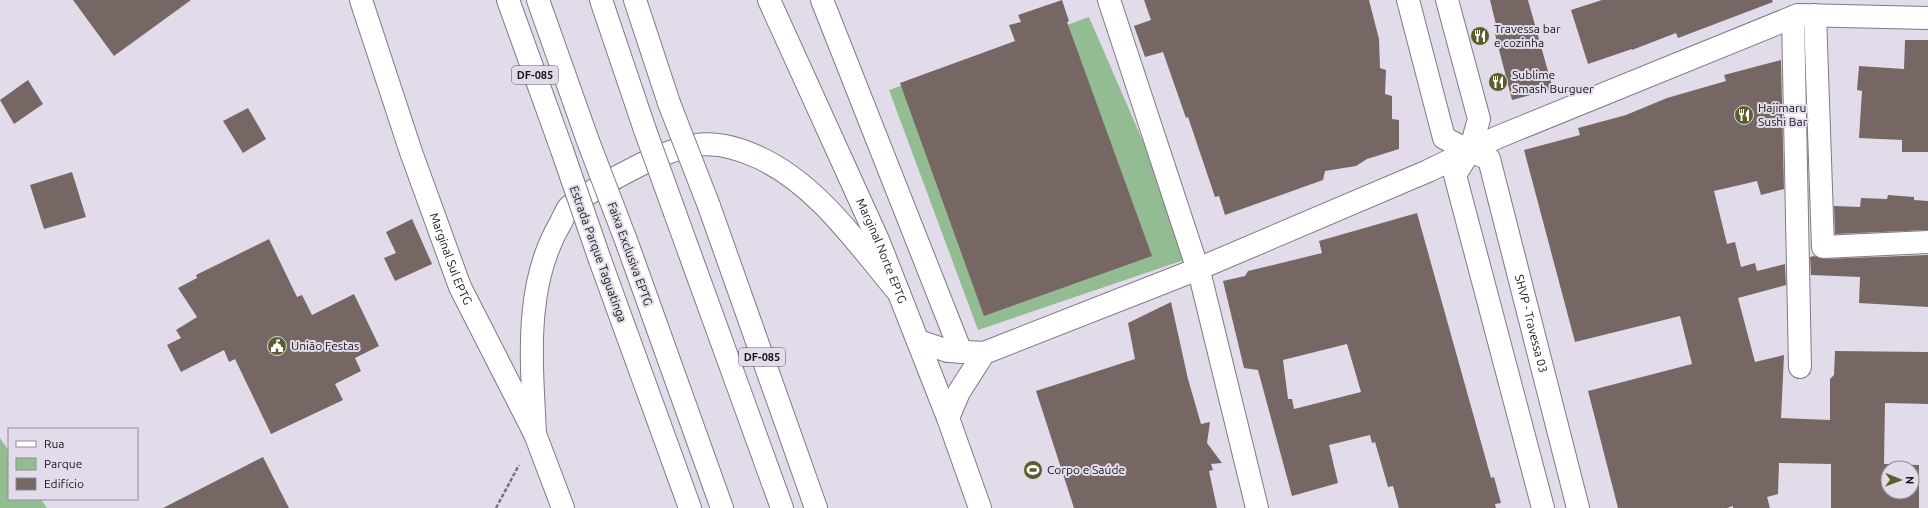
<svg xmlns="http://www.w3.org/2000/svg" width="1928" height="508" font-family="Ubuntu,sans-serif">
	<style>
		.green { fill: #93bc92 }
		.building { fill: #766765; fill-rule: evenodd }
		.lines { fill: none; stroke-linecap: round; stroke-linejoin: round }
		.minor-casing { stroke: #7f7985; stroke-width: 24 }
		.major-casing { stroke: #7f7985; stroke-width: 24 }
		.highway-casing { stroke: #7f7985; stroke-width: 24 }
		.path { stroke: #75717a; stroke-width: 2.5; stroke-dasharray: 4 2; stroke-linecap: butt }
		.minor { stroke: #fff; stroke-width: 22 }
		.major { stroke: #fff; stroke-width: 22 }
		.highway { stroke: #fff; stroke-width: 22 }
		.minor-bridge-casing { stroke: #7f7985; stroke-width: 24; stroke-linecap: butt }
		.highway-bridge-casing { stroke: #7f7985; stroke-width: 24; stroke-linecap: butt }
		.minor-bridge { stroke: #fff; stroke-width: 22 }
		.highway-bridge { stroke: #fff; stroke-width: 22 }
		.labels { text-anchor: middle; stroke-width: 4; stroke-linejoin: round; paint-order: stroke }
		.shield { fill: #e2dcea; stroke: #555158; stroke-width: 1 }
		.shield-label { font-size: 11px; font-weight: bold; fill: #18151a }
		.poi-label { font-size: 12px; fill: #18151a; stroke: #e2dcea; text-anchor: start }
		.street-label { font-size: 12px; fill: #18151a; stroke: #e2dcea }
	</style>
	<rect width="100%" height="100%" fill="#e2dcea"/>
	<g class="green">
		<path d="M1089,17L1193,257L978,330L889,90Z"/>
		<path d="M0,438L9,451V499H41L47,508H0Z"/>
	</g>
	<g class="building">
		<path d="M73,0H191L114,56Z"/>
		<path d="M1062,0L1069,21L1067,22L1152,256L984,316L900,83L1015,41L1009,25L1021,22L1018,15Z"/>
		<path d="M1144,0H1369L1379,39L1380,68L1386,70L1385,94L1392,96V119L1399,120V149L1367,159L1356,166L1325,171L1323,180L1225,215L1219,196L1215,197L1188,117L1186,118L1163,52L1145,57L1134,26L1151,20Z"/>
		<path d="M1490,0H1528L1553,89L1512,100L1495,34L1498,33Z"/>
		<path d="M1602,0H1772L1773,2L1678,38L1676,33L1632,50V49L1588,64L1571,10Z"/>
		<path d="M1905,40H1928V152H1902V140L1859,138L1862,91L1857,90L1859,66L1904,69Z"/>
		<path d="M1781,60L1784,189L1761,195L1757,181L1714,191L1727,244L1735,242L1741,267L1755,263L1757,271L1785,264L1786,285L1738,298L1755,362L1784,355L1781,418L1830,420V379L1834,375L1835,351L1928,352V404L1885,403L1884,464L1919,465V508H1831V464L1779,463L1778,494L1767,497L1770,508H1733V506L1727,508H1618L1588,391L1692,364L1680,316L1575,342L1524,150L1580,135L1578,128L1626,115L1667,98L1726,81L1724,75ZM1888,468H1912V492H1888Z"/>
		<path d="M28,80L43,104L14,124L0,100Z"/>
		<path d="M248,108L266,139L243,153L223,121Z"/>
		<path d="M72,172L86,217L44,229L30,185Z"/>
		<path d="M1888,195L1914,197V200L1928,201V230L1835,234L1834,206L1860,207L1861,198L1887,199Z"/>
		<path d="M1417,213L1491,478L1494,477L1501,503L1495,504L1496,508H1399L1393,486L1388,487L1375,442L1372,443L1370,435L1329,445L1338,483L1292,496L1258,370L1244,368L1223,281L1245,276L1248,271L1322,253L1319,241ZM1347,344L1361,392L1294,409L1292,399H1288L1283,360Z"/>
		<path d="M412,219L432,264L395,281L384,258L396,253L386,232Z"/>
		<path d="M269,239L297,297L302,295L312,315L354,294L379,346L355,358L361,371L335,384L343,400L271,434L235,359L229,362L224,350L181,372L167,345L181,338L176,330L197,317L178,288L197,278L196,275Z"/>
		<path d="M1928,255V307L1859,303L1860,277L1811,275L1810,257L1814,256L1824,259Z"/>
		<path d="M1171,302L1188,379L1201,424L1210,422L1207,443L1222,463L1211,464L1213,470L1209,471L1217,508H1074L1036,391L1135,359L1128,323Z"/>
		<path d="M263,457L289,508H163Z"/>
	</g>
	<g class="lines">
		<defs>
			<g id="minor">
				<path d="M538,0L588,141"/>
				<path d="M601,0L645,130"/>
				<path d="M822,0L961,352"/>
				<path d="M1109,0L1201,279L1257,508"/>
				<path d="M1408,0L1444,138L1470,151L1455,175L1543,508"/>
				<path id="s1" d="M1447,0L1479,119L1470,151L1489,159L1578,508"/>
				<path d="M1815,15L1823,247L1928,242"/>
				<path d="M1793,17L1800,367"/>
				<path d="M675,213L782,508"/>
				<path d="M627,243L722,508"/>
				<path d="M918,341L948,351L984,353L1198,269L1428,171L1498,137L1798,15L1928,18"/>
				<path d="M948,418L959,392L984,353"/>
			</g>
			<g id="major">
				<path id="s2" d="M361,0L411,152L460,287L535,434L563,508"/>
				<path id="s3" d="M769,0L878,240L948,418L980,508"/>
				<path d="M535,434C532,365 523,287 560,224C563,219 565,212 569,207C573,204 578,201 582,198C602,184 622,174 644,163C688,142 714,136 760,158C819,186 858,245 899,293"/>
			</g>
			<g id="highway">
				<path d="M508,0L562,150"/>
				<path d="M635,0L669,103"/>
				<path d="M709,206L816,508"/>
				<path d="M600,260L690,508"/>
			</g>
		</defs>
		<use href="#minor" class="minor-casing"/>
		<use href="#major" class="major-casing"/>
		<use href="#highway" class="highway-casing"/>
		<path class="path" d="M496,508L519,465"/>
		<use href="#minor" class="minor"/>
		<use href="#major" class="major"/>
		<use href="#highway" class="highway"/>
		<defs>
			<g id="minor-bridge">
				<path d="M645,130L675,213"/>
				<path d="M588,141L627,243"/>
			</g>
			<g id="highway-bridge">
				<path d="M669,103L709,206"/>
				<path d="M562,150L600,260"/>
			</g>
		</defs>
		<use href="#minor-bridge" class="minor-bridge-casing"/>
		<use href="#highway-bridge" class="highway-bridge-casing"/>
		<use href="#minor-bridge" class="minor-bridge"/>
		<use href="#highway-bridge" class="highway-bridge"/>
	</g>
	<defs>
		<symbol id="restaurant-disc" viewBox="-11 -11 22 22"><circle r="9.5" fill="#5b5e2c" stroke="#e2dcea"/><path d="M-5-6h1v4h1v-4h1v4h1v-4h1v5L-1.5 .5V6h-2V.5L-5-1ZM5-6V6H3V1.5H1.5Q1.5-4 5-6Z" fill="#fff"/></symbol>
		<symbol id="civic-disc" viewBox="-11 -11 22 22"><circle r="9.5" fill="#5b5e2c" stroke="#e2dcea"/><path d="M-.6-6.5H3V-4.5H.6V-3L4-1V1h2V6H-6V1h2V-1L-.6-3ZM-1.2 2.5V6h2.4V2.5Z" fill="#fff"/></symbol>
		<symbol id="stadium-disc" viewBox="-11 -11 22 22"><circle r="9.5" fill="#5b5e2c" stroke="#e2dcea"/><path d="M0-5a6.5 5 0 1 0 0 10a6.5 5 0 1 0 0-10ZM-3.5-1.8h7v3.6h-7Z" fill="#fff"/></symbol>
	</defs>
	<g fill-rule="evenodd">
		<use href="#restaurant-disc" x="1469" y="25" width="22" height="22"/>
		<use href="#restaurant-disc" x="1487" y="71" width="22" height="22"/>
		<use href="#restaurant-disc" x="1733" y="104" width="22" height="22"/>
		<use href="#civic-disc" x="266" y="335" width="22" height="22"/>
		<use href="#stadium-disc" x="1022" y="459" width="22" height="22"/>
	</g>
	<g class="labels">
		<g class="shield">
			<rect x="512" y="66" width="46" height="18" rx="3"/>
			<rect x="739" y="348" width="46" height="18" rx="3"/>
		</g>
		<g class="shield-label">
			<text x="535" y="79">DF-085</text>
			<text x="762" y="361">DF-085</text>
		</g>
		<g class="poi-label">
			<text x="1494" y="33">Travessa bar<tspan x="1494" dy="14">e cozinha</tspan></text>
			<text x="1512" y="79">Sublime<tspan x="1512" dy="14">Smash Burguer</tspan></text>
			<text x="1758" y="112">Hajimaru<tspan x="1758" dy="14">Sushi Bar</tspan></text>
			<text x="291" y="350">União Festas</text>
			<text x="1047" y="474">Corpo e Saúde</text>
		</g>
		<g class="street-label">
			<text dy="4" stroke="none"><textPath href="#s3" startOffset="275">Marginal Norte EPTG</textPath></text>
			<text transform="translate(598 254) rotate(70)" y="4">Estrada Parque Taguatinga</text>
			<text transform="translate(630 254) rotate(70)" y="4">Faixa Exclusiva EPTG</text>
			<text dy="4" stroke="none"><textPath href="#s2" startOffset="274">Marginal Sul EPTG</textPath></text>
			<text dy="4" stroke="none"><textPath href="#s1" startOffset="347">SHVP - Travessa 03</textPath></text>
		</g>
	</g>
	<rect x="8" y="428" width="130" height="72" fill="#e2dcea" stroke="#918c97"/>
	<rect x="16" y="441" width="20" height="6" fill="#ffffff" stroke="#918c97"/>
	<text x="44" y="448" font-size="12" fill="#18151a">Rua</text>
	<rect x="16" y="458" width="20" height="12" fill="#93bc92" stroke="#918c97"/>
	<text x="44" y="468" font-size="12" fill="#18151a">Parque</text>
	<rect x="16" y="478" width="20" height="12" fill="#766765" stroke="#918c97"/>
	<text x="44" y="488" font-size="12" fill="#18151a">Edifício</text>
	<g transform="translate(1900 480) rotate(91)"><circle r="19" fill="#e2dcea" stroke="#918c97"/>
	<path d="M0-3L7 15L0 10L-7 15Z" fill="#5b5e2c"/>
	<text y="-6" font-size="11" font-weight="bold" text-anchor="middle" fill="#18151a">N</text>
	</g>
</svg>
